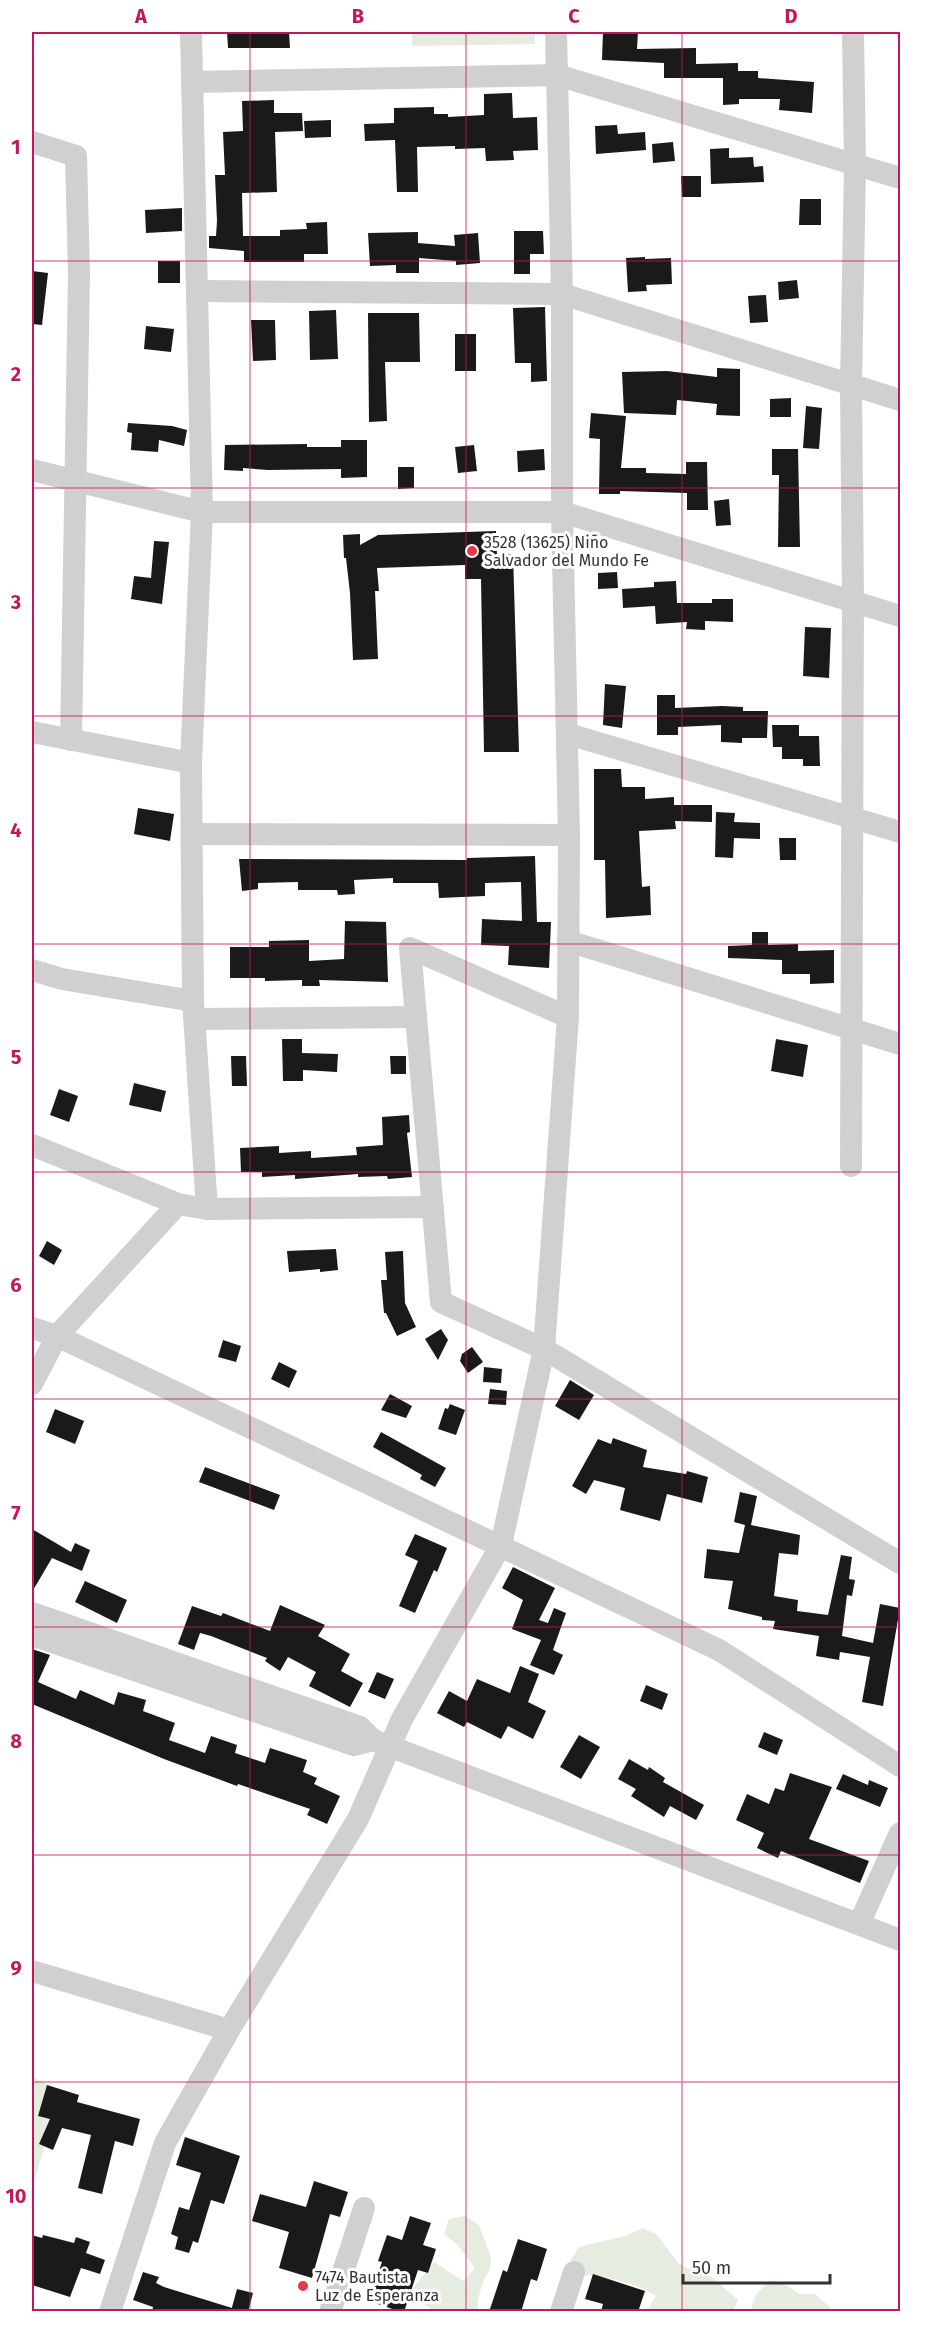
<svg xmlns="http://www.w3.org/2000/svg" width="932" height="2343" font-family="'Fira Sans',sans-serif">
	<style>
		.green { fill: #e6ecdf }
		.building { fill: #1a1a1a }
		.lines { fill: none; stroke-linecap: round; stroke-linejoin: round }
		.street { stroke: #d0d0d0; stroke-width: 22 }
		.grid { fill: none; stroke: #c2185b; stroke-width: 1.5; stroke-opacity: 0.55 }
		.poi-dot { fill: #e63946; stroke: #fff; stroke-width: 2 }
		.labels { text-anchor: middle; stroke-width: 6; stroke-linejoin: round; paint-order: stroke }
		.poi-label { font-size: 16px; fill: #333; stroke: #fff; text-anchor: start }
		.neatline { fill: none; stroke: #c2185b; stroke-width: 2 }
		.grid-label { font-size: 20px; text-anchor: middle; font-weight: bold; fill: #c2185b }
	</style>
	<rect width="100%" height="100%" fill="#fff"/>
	<g class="green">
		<path d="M412,32H535V44L412,46Z"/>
		<path d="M32,2076L60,2093L32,2189Z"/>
		<path d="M465,2216L479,2225L491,2257L490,2269L482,2284L478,2300V2311C447,2311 429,2320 413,2288L434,2262L463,2281L475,2268L457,2244L444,2234L449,2219Z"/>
		<path d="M643,2228L657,2235L678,2263L693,2271L709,2275L738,2300L733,2311H649L648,2309L656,2296C632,2281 607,2277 579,2274L571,2260L579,2247L628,2235Z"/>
		<path d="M770,2280L786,2285L800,2294H815L834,2311H752C750,2299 762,2288 770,2280Z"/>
	</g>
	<g class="building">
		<path d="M227,32H289L290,48H228Z"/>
		<path d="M603,32H638L637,49L696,48V64L738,63V71H758V78L814,82L812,113L779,110L780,99H739V104L723,105V78H664V63L602,60Z"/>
		<path d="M512,93L513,118L537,117L538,150L513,151L514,160L486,161L485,148L455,149V146L417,147L418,192H397L395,140L365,141L364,124L394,123V108L434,107V114H448V117L484,115V94Z"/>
		<path d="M274,100V113H302L303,131L275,132L277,192L242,193L243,236H280V230L307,229L306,223L327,222L328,254H304V262H244V251L209,248V236H216L217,221L215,175H225L223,132L243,131L242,101Z"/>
		<path d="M331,120V137L305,138L304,121Z"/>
		<path d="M617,125L618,134L645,132L646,150L596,154L595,126Z"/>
		<path d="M673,142L675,161L653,163L652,144Z"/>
		<path d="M729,148V158L753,157L754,167L763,166L764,182L711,184L710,149Z"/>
		<path d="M681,176H701V197H682Z"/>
		<path d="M800,199H821V225H799Z"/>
		<path d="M182,208V231L146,233L145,210Z"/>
		<path d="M514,231H543L544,254H530V274H514Z"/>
		<path d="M418,232V243L455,246L454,235L478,233L480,263L456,265V261L419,258V273H396V265L370,266L368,233Z"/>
		<path d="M645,257V259L671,258L672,284L646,285L647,291L628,292L626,258Z"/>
		<rect x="158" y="261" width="22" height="22"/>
		<path d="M32,271L48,273L42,325L32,324Z"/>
		<path d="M797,280L799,298L779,300L778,282Z"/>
		<path d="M766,295L768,322L750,323L748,296Z"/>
		<path d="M545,307L547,381L531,382V363H515L513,308Z"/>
		<path d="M336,310L338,359L310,360L309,311Z"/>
		<path d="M368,313H419L420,362H385L387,421L369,422Z"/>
		<path d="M251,320H275L276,360L253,361Z"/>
		<path d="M146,326L174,329L171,352L144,349Z"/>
		<rect x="455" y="334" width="21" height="37"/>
		<path d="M717,368L740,369V416L716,415L717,404L677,400L676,415L624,413L622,372L667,371L717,377Z"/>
		<path d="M791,398V417H770V399Z"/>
		<path d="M806,406L822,408L819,449L803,448Z"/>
		<path d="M591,413L626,416L621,468H646V473L686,474V462H707L708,510H687V493L620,491V494H599L600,439L589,438Z"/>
		<path d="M128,423L172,426L187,430L184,446L159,440L158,452L131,450L132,433L127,432Z"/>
		<path d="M341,440H367V477L341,478V469L268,470L243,468V471L224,470L225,445L307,444V447H341Z"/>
		<path d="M474,445L477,471L458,473L455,447Z"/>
		<path d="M544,449L545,470L518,472L517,451Z"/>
		<path d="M772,449H798L800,547H778L779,475H772Z"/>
		<path d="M398,467H414V488L398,489Z"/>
		<path d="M729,499L731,525L716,526L714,501Z"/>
		<path d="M496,531L497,555L513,554L519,752H484L481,579H465V565L377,568L379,591H375L378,659L353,660L350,593L346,558H344L343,535L360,534V545L378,535Z"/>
		<path d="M154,541L169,542L162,604L131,599L134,576L151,578Z"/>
		<path d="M617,572L618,588L598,589V573Z"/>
		<path d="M676,581L677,603H712V599H733V622L705,621V630L686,629L687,622L656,624L655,606L623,608L622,589L654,587V582Z"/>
		<path d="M805,627L831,628L829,678L803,676Z"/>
		<path d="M605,684L626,686L622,728L603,725Z"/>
		<path d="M657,695H675V708L722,706L743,707V711H768L767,738H742V743L721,742V725L678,727V735H657Z"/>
		<path d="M772,725H799V736H819L820,766H803V759H782V747H773Z"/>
		<path d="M594,769H621L622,787H645V799L674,797V805H712V822L675,821L676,829L639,831L642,887L650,886L651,915L606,918L605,860H594Z"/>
		<path d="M138,808L174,814L170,841L134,834Z"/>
		<path d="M716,812L735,813L734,822L760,823V839L734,838L733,858L715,857Z"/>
		<path d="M779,838H796V860H780Z"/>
		<path d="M535,856L537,922H551L549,968L508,965L509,946L481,945L482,919L522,921L521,882L485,883V896L439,898L438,883H393V878L354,880L355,894L338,895L337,890H298V882L258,883V889L242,891L239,859L467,860V858Z"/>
		<path d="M345,921L386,922L388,982L319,980L320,986H302V980L265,981V978H230V947H269V941L309,940V961L344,959Z"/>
		<path d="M752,932H768V945L798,944V951L834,950V983L810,984V974H782V960L728,958V946L752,945Z"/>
		<path d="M282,1039H302V1053L338,1054L337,1072L303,1070V1081H283Z"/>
		<path d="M776,1039L808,1045L803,1077L771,1071Z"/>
		<path d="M231,1056H246L247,1086H232Z"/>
		<path d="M390,1056H406V1074H391Z"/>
		<path d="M134,1083L166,1091L161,1112L129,1105Z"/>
		<path d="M59,1089L78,1096L69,1122L50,1115Z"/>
		<path d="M409,1115L410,1132L407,1133L412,1177L388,1179L387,1176L358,1177V1174L295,1179V1175L262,1177V1172H241L240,1148L279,1146V1153L311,1151V1158L357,1155L356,1147L383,1145L382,1117Z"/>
		<path d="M47,1241L62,1250L54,1265L39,1256Z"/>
		<path d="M336,1249L338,1270L320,1272V1269L289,1272L287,1251Z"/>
		<path d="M403,1251L405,1303L416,1327L397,1336L386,1313H384L381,1280H387L385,1252Z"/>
		<path d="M441,1329L448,1340L438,1360L425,1339Z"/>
		<path d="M223,1340L241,1346L236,1362L218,1357Z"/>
		<path d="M472,1347L483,1362L468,1373L460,1361L462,1354Z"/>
		<path d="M279,1362L297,1371L289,1388L271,1379Z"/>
		<path d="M484,1367L502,1369L501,1383L483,1382Z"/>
		<path d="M570,1380L594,1395L579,1420L555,1406Z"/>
		<path d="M490,1389L507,1391L506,1405L488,1404Z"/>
		<path d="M390,1394L412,1406L406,1418L381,1410Z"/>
		<path d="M450,1404L465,1410L456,1435L438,1429L445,1408L448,1409Z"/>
		<path d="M55,1409L84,1421L75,1444L46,1432Z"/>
		<path d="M381,1432L446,1468L435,1487L420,1479L422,1475L373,1447Z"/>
		<path d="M613,1438L647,1450L643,1467L686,1474L687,1471L708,1477L702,1503L667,1494L660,1521L620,1510L625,1488L594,1480L586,1494L572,1486L598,1439L611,1444Z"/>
		<path d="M205,1467L280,1495L274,1510L199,1482Z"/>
		<path d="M740,1492L757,1496L751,1525L800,1535L798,1555L779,1553L774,1596L798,1600L797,1611L828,1615L841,1555L852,1557L849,1579L855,1580L852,1596L847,1595L842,1636L873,1643L880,1604L900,1608L883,1706L862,1702L870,1657L840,1652L839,1660L816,1656L819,1636L773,1629L775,1621L762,1620V1617L728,1609L733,1581L704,1578L707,1549L739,1553L745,1525L734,1522Z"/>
		<path d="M32,1529L71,1552L75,1543L90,1550L82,1571L52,1558L32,1592Z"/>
		<path d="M415,1534L447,1548L437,1572L434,1570L415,1613L399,1606L418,1561L405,1555Z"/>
		<path d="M513,1567L555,1588L539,1620L548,1623L554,1608L566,1613L553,1650L563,1655L554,1675L530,1665L541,1640L512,1629L523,1600L502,1588Z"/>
		<path d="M85,1581L127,1600L117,1623L75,1602Z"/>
		<path d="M280,1605L325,1625L318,1636L350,1654L341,1671L363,1683L350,1707L309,1686L316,1672L288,1657L280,1671L265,1661L267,1658L211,1636L200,1633L194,1650L178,1644L192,1606L221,1616L223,1613L270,1631Z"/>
		<path d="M32,1649L50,1655L38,1682L76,1699L80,1690L114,1705L118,1692L146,1700L143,1711L175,1723L169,1740L205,1753L211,1736L237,1745L235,1753L265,1763L270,1748L307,1760L303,1772L317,1778L314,1784L340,1796L327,1824L307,1815L310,1809L238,1784L237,1786L164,1759L32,1704Z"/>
		<path d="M520,1666L539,1674L528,1702L546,1711L533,1739L508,1726L501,1739L467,1722L464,1727L437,1713L449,1691L467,1701L477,1679L510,1693Z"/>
		<path d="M377,1672L394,1679L385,1699L368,1692Z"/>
		<path d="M646,1685L668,1694L662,1710L640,1701Z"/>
		<path d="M764,1732L783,1740L777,1755L758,1747Z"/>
		<path d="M579,1735L600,1747L581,1779L560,1767Z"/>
		<path d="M629,1759L648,1770L649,1767L665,1778L663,1782L704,1805L696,1820L670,1806L664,1817L631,1796L636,1789L618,1779Z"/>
		<path d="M790,1773L832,1787L809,1839L869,1861L860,1883L781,1851L778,1858L757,1848L764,1833L736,1820L747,1794L769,1804L775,1788L784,1791Z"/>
		<path d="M843,1774L868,1785L869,1780L888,1788L880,1807L836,1789Z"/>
		<path d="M47,2085L79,2095L77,2102L140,2119L133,2146L115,2141L102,2194L78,2188L91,2135L62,2128L53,2150L39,2144L50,2119L38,2116Z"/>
		<path d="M185,2137L240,2156L224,2204L211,2200L198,2243L193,2241L189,2253L175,2249L178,2237L171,2234L179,2207L189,2210L201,2173L176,2165Z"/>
		<path d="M314,2181L348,2192L340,2217L330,2214L312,2278L279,2268L289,2232L252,2221L260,2194L306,2207Z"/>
		<path d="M410,2216L431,2223L423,2245L436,2249L428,2273L418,2270L404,2312H401L369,2301L382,2262L378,2261L387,2235L402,2240Z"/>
		<path d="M32,2235L42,2238L43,2235L74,2243L76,2237L90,2242L86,2253L105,2260L100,2274L81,2268L70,2297L32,2285Z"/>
		<path d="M518,2239L547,2249L537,2281L531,2279L521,2312H489L503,2270L507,2272Z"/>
		<path d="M143,2272L159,2277L156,2283L164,2287L232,2308L231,2311L237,2289L253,2293L248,2312H152L153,2307L133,2300Z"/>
		<path d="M593,2274L645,2291L638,2312H601L603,2304L585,2299Z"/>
	</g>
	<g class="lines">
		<g class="street">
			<path d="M191,32L202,512L191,763L193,1001L207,1209"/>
			<path d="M192,82L557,75L900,178"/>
			<path d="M32,142L76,156L79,274L71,740"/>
			<path d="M198,291L562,294L900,400"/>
			<path d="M32,470L202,512H562L900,616"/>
			<path d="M32,732L191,763"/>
			<path d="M568,734L900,832"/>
			<path d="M193,834L569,835"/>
			<path d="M568,941L900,1044"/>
			<path d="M32,970L62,979L193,1001"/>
			<path d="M568,1017L410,948L441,1302L544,1349L900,1563"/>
			<path d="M196,1019L416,1017"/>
			<path d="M32,1145L178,1204L207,1209L433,1207"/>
			<path d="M851,1166L853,601L851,385L855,165L853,32"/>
			<path d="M32,1328L57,1336L719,1650L900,1766"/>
			<path d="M32,1384L57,1336L178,1204"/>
			<path d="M32,1613L360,1727L373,1740L900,1940"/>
			<path d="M32,1635L354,1745L373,1740"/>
			<path d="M859,1924L900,1833"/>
			<path d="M32,1971L229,2030"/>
			<path d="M110,2312L165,2143L229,2030L358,1819L402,1719L501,1545L544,1349L568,1017L569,835L562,512V294L556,32"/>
			<path d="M330,2312L364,2208"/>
			<path d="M561,2312L574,2272"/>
		</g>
	</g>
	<path class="grid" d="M250,32V2312M466,32V2312M682,32V2312M32,261H900M32,488H900M32,716H900M32,944H900M32,1172H900M32,1399H900M32,1627H900M32,1855H900M32,2082H900"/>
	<g class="poi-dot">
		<circle cx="472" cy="551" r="6"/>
		<circle cx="303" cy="2286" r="6"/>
	</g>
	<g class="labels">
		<g class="poi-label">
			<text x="484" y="548">3528 (13625) Niño<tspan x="484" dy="18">Salvador del Mundo Fe</tspan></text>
			<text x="315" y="2283">7474 Bautista<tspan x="315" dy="18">Luz de Esperanza</tspan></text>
		</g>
	</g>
	<rect width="932" height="2343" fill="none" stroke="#ffffff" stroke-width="66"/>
	<path d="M683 2274v9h147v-9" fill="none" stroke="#333333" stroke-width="3"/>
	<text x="692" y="2274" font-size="18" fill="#333333" stroke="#ffffff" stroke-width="4.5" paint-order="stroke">50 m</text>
	<rect x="33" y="33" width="866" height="2277" class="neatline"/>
	<g class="grid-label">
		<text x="141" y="23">A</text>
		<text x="358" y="23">B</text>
		<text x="574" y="23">C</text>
		<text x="791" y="23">D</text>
		<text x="16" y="154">1</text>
		<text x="16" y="381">2</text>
		<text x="16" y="609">3</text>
		<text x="16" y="837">4</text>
		<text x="16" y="1064">5</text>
		<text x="16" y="1292">6</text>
		<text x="16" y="1520">7</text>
		<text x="16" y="1748">8</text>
		<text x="16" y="1975">9</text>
		<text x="16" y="2203">10</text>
	</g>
</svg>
